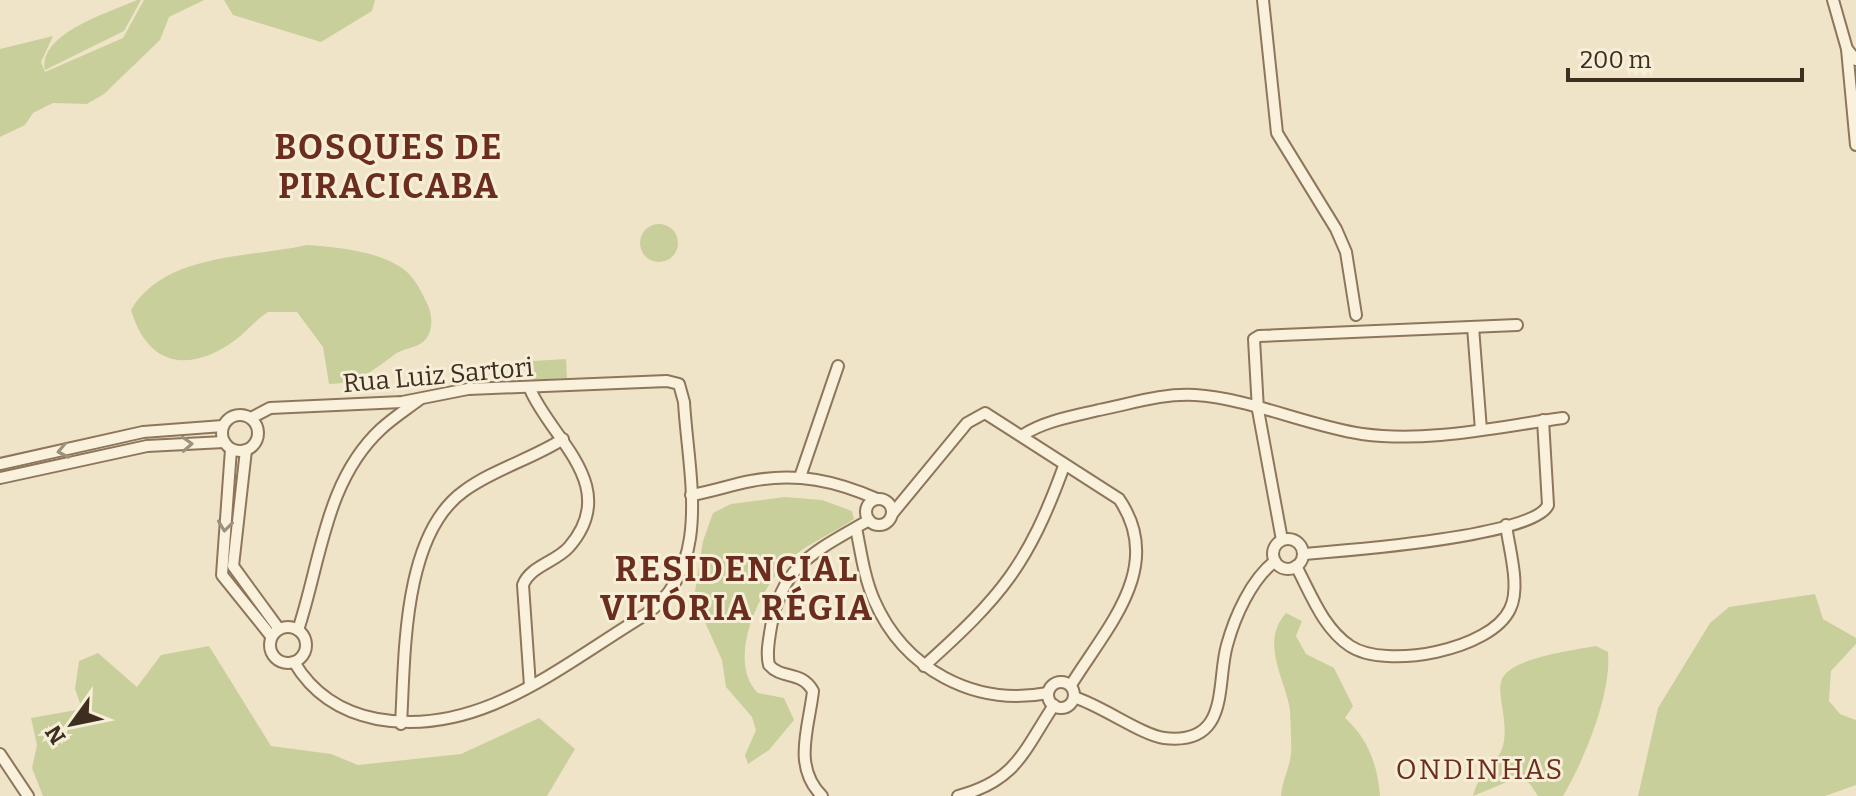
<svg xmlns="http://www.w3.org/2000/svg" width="1856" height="796" font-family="Bitter,serif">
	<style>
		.green { fill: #c9cf9b }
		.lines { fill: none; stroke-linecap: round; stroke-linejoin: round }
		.minor-casing { stroke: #8d765c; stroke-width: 14 }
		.minor { stroke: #faf1dc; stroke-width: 10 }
		.oneway { stroke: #9c907e }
		.labels { text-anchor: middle; stroke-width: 6; stroke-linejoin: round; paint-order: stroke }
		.street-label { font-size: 26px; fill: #3d2e20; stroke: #f7eed8 }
		.neighbourhood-label { font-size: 28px; letter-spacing: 2px; fill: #6b2e1e; stroke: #f7eed8 }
		.district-label { font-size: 34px; font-weight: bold; letter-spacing: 2px; fill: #6b2e1e; stroke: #f7eed8 }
	</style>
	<rect width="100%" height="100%" fill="#f0e4c8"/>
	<g class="green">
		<path d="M137,0H141L124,31L45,70C38,33 111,12 137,0Z"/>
		<path d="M144,0H204L169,17L160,40L104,94L87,104L53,103L33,113L25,125L0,137V49L53,36L41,62L45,72L123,38Z"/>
		<path d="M224,0H375L372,11L321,42L233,15Z"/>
		<circle cx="659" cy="243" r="19"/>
		<path d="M307,245C336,247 378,251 402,268C414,276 421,291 427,303C432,314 434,328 426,339C418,349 404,347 394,355C371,372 358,383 329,384L323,347L297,312H268C255,320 246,333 234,341C189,373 148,367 131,310C165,252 251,258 307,245Z"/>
		<path d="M566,359L567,378L533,380L532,361Z"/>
		<path d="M785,497L822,500L852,511L854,519C835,532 813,541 795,555C762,581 724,659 758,693L784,698L794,720L769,750L748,764L745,755L756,730L752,717L726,687L722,660L694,598L703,541L713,513L731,504Z"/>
		<path d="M1815,594L1823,619L1856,638V644L1831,671L1829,701L1840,714L1856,720V785L1825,796H1638L1658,708L1710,623L1729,607Z"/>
		<path d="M1286,613L1302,621L1296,636L1306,654L1334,668L1353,706L1345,718C1368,738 1378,766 1380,796H1281C1282,781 1290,767 1291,753C1292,749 1290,712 1290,709C1284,677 1260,642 1286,613Z"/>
		<path d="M209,646L271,746L331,754L358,765L461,754L539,718L575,749L547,796H43L32,768L37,745L31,718L82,709L75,689L79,661L98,653L137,687L161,655Z"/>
		<path d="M1596,646L1608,652C1612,693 1584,761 1563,796H1538L1530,784L1519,777L1473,796C1479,771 1495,767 1502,749C1510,725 1497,698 1501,682C1506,658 1575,650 1596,646Z"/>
	</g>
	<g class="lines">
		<defs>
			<g id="minor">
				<path d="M1263,0L1277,133L1336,229L1346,252L1356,315"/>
				<path d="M1833,0L1847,49L1856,60"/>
				<path d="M1847,49L1856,145"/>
				<path d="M1473,327L1481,430"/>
				<path d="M530,389C551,439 622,486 569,547C556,562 530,566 523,585L530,686"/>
				<circle cx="240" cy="433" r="18"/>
				<path d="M251,418L270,408L402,402L468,389L667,381L679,384L684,402C688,474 714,567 645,615C562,665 479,738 377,719C341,712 313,694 294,662"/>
				<path d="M1023,435C1044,421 1074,416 1099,410C1130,404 1162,393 1195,395C1248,398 1308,426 1362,434C1429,443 1496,427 1563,418"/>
				<path d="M231,449L222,575L271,636"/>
				<path d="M246,450L233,566L279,629"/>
				<path d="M0,464L143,432L223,426"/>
				<path d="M800,477L838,366"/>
				<path d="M0,478L147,446L224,442"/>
				<path d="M691,495C711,492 730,485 751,481C797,472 836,481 877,499"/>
				<circle cx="879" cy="512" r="13"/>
				<path d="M892,514L967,423L985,413L1119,499C1166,567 1106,628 1071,685"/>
				<path d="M856,528C861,552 864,577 874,600C904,669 974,707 1048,693"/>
				<circle cx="1288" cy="554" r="15"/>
				<path d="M1282,540L1258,410L1254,339L1259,336L1517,325"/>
				<path d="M1303,554C1341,551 1535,537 1548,505L1543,420"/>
				<path d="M1296,566C1311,594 1323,628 1350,646C1386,670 1491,650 1510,609C1521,587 1509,549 1506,525"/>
				<circle cx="288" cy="645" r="18"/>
				<path d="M298,630C321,561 325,481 381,429C393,418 407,409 420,399"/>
				<path d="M924,666C1002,596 1028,565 1064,466"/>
				<circle cx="1061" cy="695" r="13"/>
				<path d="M1074,697C1102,706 1142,735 1164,738C1231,746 1216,683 1227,645C1235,616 1251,580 1275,561"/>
				<path d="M401,724C405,656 402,535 464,491C494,469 532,459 563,439"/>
				<path d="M0,754L28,796"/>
				<path d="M822,796C792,766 809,728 813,691C801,670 782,680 769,665C766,653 769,640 771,627C782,563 818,550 869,520"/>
				<path d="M958,796C1016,781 1023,752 1054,705"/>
			</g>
		</defs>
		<use href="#minor" class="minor-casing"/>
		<use href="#minor" class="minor"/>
	</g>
	<defs><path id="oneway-chevron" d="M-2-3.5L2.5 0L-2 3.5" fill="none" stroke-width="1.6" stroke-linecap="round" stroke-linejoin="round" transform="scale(2)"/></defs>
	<g class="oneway">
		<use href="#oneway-chevron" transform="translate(187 444) rotate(-3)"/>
		<use href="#oneway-chevron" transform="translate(63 451) rotate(168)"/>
		<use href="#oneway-chevron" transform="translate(225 526) rotate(97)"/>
	</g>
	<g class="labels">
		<g class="street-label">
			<text transform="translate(438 375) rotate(-5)" y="9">Rua Luiz Sartori</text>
		</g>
		<g class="neighbourhood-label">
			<text x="1480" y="779">ONDINHAS</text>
		</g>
		<g class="district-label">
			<text x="389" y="159">BOSQUES DE<tspan x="389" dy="39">PIRACICABA</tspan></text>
			<text x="737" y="581">RESIDENCIAL<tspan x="737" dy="39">VITÓRIA RÉGIA</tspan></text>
		</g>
	</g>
	<g transform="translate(72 724) rotate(237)" stroke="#f7eed8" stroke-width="6" paint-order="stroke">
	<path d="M0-6L14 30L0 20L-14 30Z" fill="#3d2e20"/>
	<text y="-12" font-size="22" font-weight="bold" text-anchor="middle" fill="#3d2e20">N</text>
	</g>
	<path d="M1568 68v12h234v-12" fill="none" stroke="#3d2e20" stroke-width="4"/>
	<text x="1580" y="68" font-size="24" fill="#3d2e20" stroke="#f7eed8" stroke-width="6" paint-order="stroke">200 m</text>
</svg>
